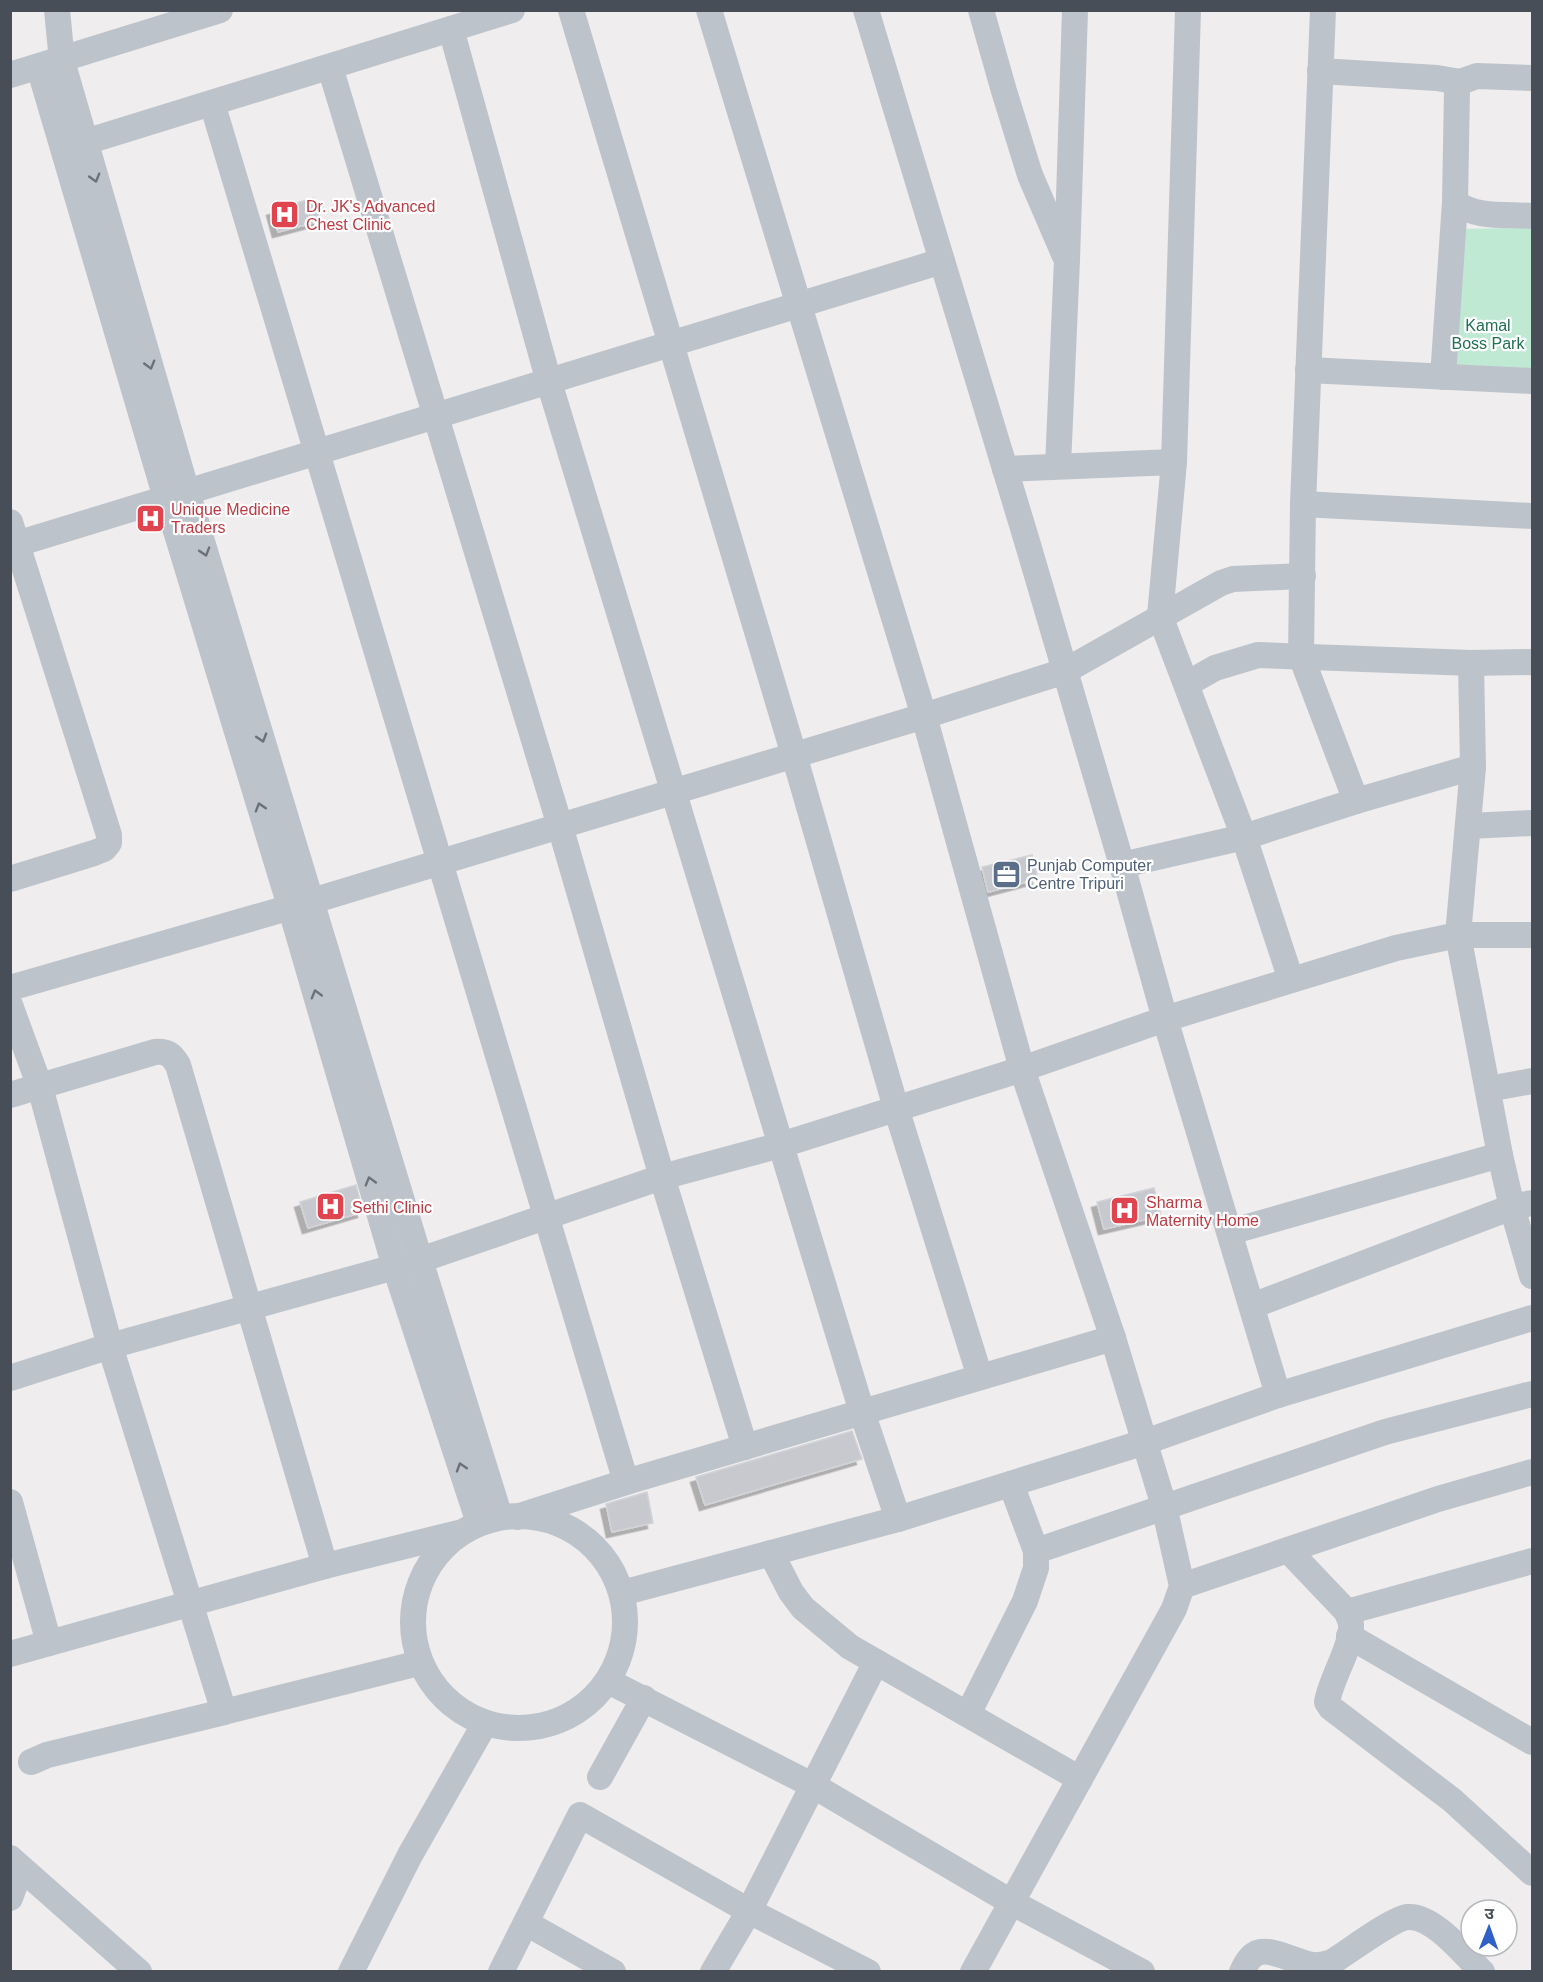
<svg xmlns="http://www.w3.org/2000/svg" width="1543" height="1982" font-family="Helvetica,'Noto Sans Devanagari',sans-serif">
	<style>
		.green { fill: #c0e9d4 }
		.building { fill: #c7c9cf; stroke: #d2d3d8; stroke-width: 1.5; filter: url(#shadow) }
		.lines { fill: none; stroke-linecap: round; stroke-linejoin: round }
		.minor { stroke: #bdc3cb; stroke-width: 26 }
		.oneway { stroke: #6a717a }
		.labels { text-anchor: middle; stroke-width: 4.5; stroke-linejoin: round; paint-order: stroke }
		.health-label { font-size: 16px; fill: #be3a42; stroke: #fff; text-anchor: start }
		.park-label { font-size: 16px; fill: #217052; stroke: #fff }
		.service-label { font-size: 16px; fill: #4e5e75; stroke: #fff; text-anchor: start }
	</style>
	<defs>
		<filter id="shadow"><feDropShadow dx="-5.5" dy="5.5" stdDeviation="0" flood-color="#0004"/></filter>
	</defs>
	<rect width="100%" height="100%" fill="#efeded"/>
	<path class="green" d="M1532,228V381L1443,377L1447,229Z"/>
	<g class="building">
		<path d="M314,198L320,221L278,232L272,210Z"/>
		<path d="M1032,855L1038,879L988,892L982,867Z"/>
		<path d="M356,1185L363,1212L308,1228L300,1202Z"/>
		<path d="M1154,1188L1161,1216L1104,1229L1097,1202Z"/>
		<path d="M852,1431L862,1459L705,1505L696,1477Z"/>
		<path d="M647,1492L653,1523L612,1532L606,1504Z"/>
	</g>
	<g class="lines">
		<g class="minor">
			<path d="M57,10L62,61L187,492L420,1260L500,1517"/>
			<path d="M571,10L794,755L896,1108L980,1377"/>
			<path d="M709,10L924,716L1022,1069L1113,1338L1164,1506L1182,1586L1174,1609L973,1972"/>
			<path d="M981,10L1004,91L1030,175L1064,254"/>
			<path d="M1188,10L1174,462L1160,616L1244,837L1291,980"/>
			<path d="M1323,10L1303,504L1301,656L1356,801"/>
			<path d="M451,29L549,382L862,1412L898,1519"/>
			<path d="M39,67L166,498L290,906L395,1267L479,1523"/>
			<path d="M330,67L560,826L662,1177L745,1447"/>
			<path d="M1320,71L1437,78L1460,82"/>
			<path d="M10,75L220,10"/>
			<path d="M212,103L626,1482L517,1517"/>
			<path d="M69,147L512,10"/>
			<path d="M1455,202C1476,219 1507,214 1532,216"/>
			<path d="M1308,370L1532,381"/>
			<path d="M1443,377L1455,202L1457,90L1460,82L1477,76L1532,78"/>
			<path d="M1058,466L1067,260L1075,10"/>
			<path d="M1005,469L1174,462"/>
			<path d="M1303,504L1532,516"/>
			<path d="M10,522L109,835V843L104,849L94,853L10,879"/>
			<path d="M10,546L942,261"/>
			<path d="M1471,663L1473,767L1458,935L1500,1155L1512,1207L1532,1276"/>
			<path d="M1187,684L1215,668L1258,655L1471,663L1532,662"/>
			<path d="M1468,826L1532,823"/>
			<path d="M1122,865L1244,837L1356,801L1473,767"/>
			<path d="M10,988L312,901L924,716L1065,671L1221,583L1233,579L1303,576"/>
			<path d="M10,1005L40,1087L110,1346L224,1712L419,1663"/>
			<path d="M1488,1089L1532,1081"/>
			<path d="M10,1095L155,1052C168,1051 172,1055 178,1065L325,1566"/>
			<path d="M1230,1232L1500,1155"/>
			<path d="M1252,1306L1512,1207L1532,1203"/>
			<path d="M10,1378L110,1346L420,1260L662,1177L781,1145L1022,1069L1165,1019L1396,948L1458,935H1532"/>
			<path d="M1278,1395L1532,1318"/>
			<path d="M626,1482L1113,1338"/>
			<path d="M10,1502L49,1643"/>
			<circle cx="519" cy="1622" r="106"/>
			<path d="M1288,1550L1347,1612C1348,1616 1351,1621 1351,1625C1352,1647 1331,1678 1327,1702L1331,1708L1452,1800L1532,1873"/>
			<path d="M1036,1551L1385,1432L1532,1394"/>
			<path d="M771,1553L791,1592L803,1608L850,1647L1080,1779"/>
			<path d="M1182,1586L1438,1499L1532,1472"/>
			<path d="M622,1593L898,1519L1145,1442L1278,1395L1165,1019L1122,865L1026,538L866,10"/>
			<path d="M1347,1612L1532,1561"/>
			<path d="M1349,1636L1532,1742"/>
			<path d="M10,1654L325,1566L458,1533"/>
			<path d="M608,1681L814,1786L1011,1902L1142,1972"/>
			<path d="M968,1714L1025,1601L1036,1568V1551L1011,1484"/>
			<path d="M31,1762L47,1755L224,1712"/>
			<path d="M600,1777L644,1698"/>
			<path d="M10,1858L139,1972"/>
			<path d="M10,1898L21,1868"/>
			<path d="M526,1923L613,1972"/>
			<path d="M351,1972L410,1855L484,1725"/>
			<path d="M501,1972L580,1815L749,1911L868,1972"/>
			<path d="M713,1972L749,1911L876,1662"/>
			<path d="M1242,1972C1245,1965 1250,1956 1257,1953C1271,1947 1298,1963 1313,1965C1320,1966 1325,1964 1332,1962C1347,1953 1393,1918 1408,1917C1433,1915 1465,1955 1482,1972"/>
		</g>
	</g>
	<defs><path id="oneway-chevron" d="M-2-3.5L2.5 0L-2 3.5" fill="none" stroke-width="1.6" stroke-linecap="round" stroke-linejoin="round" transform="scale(1.5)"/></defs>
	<g class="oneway">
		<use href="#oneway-chevron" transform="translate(95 178) rotate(74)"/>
		<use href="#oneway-chevron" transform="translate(150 365) rotate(74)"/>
		<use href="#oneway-chevron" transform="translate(205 552) rotate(73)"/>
		<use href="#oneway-chevron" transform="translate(262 738) rotate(73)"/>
		<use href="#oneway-chevron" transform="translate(260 807) rotate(-107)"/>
		<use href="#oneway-chevron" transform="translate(316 994) rotate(-106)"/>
		<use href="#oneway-chevron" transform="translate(370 1181) rotate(-106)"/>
		<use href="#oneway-chevron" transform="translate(461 1467) rotate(-108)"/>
	</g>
	<defs>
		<symbol id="hospital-square" viewBox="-11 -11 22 22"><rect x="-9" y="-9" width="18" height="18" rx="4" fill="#e0444e" stroke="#fff"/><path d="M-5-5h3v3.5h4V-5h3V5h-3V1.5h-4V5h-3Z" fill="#fff"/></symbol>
		<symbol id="office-square" viewBox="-11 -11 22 22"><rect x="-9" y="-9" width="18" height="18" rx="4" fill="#5c6f8a" stroke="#fff"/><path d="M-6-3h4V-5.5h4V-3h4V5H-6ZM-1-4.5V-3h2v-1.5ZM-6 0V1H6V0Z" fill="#fff"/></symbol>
	</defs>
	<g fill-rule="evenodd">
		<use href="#hospital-square" x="268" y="198" width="33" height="33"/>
		<use href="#hospital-square" x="134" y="502" width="33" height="33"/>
		<use href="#office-square" x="990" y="858" width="33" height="33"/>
		<use href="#hospital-square" x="314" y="1190" width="33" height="33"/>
		<use href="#hospital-square" x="1108" y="1194" width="33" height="33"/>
	</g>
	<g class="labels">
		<g class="health-label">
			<text x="306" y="212">Dr. JK's Advanced<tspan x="306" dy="18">Chest Clinic</tspan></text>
			<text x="171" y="515">Unique Medicine<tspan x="171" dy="18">Traders</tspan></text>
			<text x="1146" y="1208">Sharma<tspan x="1146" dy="18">Maternity Home</tspan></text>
			<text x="352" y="1213">Sethi Clinic</text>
		</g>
		<g class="park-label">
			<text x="1488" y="331">Kamal<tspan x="1488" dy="18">Boss Park</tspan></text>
		</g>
		<g class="service-label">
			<text x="1027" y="871">Punjab Computer<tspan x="1027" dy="18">Centre Tripuri</tspan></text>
		</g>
	</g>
	<rect width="1543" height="1982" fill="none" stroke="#474e58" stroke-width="24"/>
	<g transform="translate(1489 1928) rotate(1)"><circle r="28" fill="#ffffff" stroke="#b5b8bc" stroke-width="1.5"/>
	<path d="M0-4.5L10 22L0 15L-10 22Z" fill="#2e60c8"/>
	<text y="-9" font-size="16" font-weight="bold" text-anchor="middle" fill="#474e58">उ</text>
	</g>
</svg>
